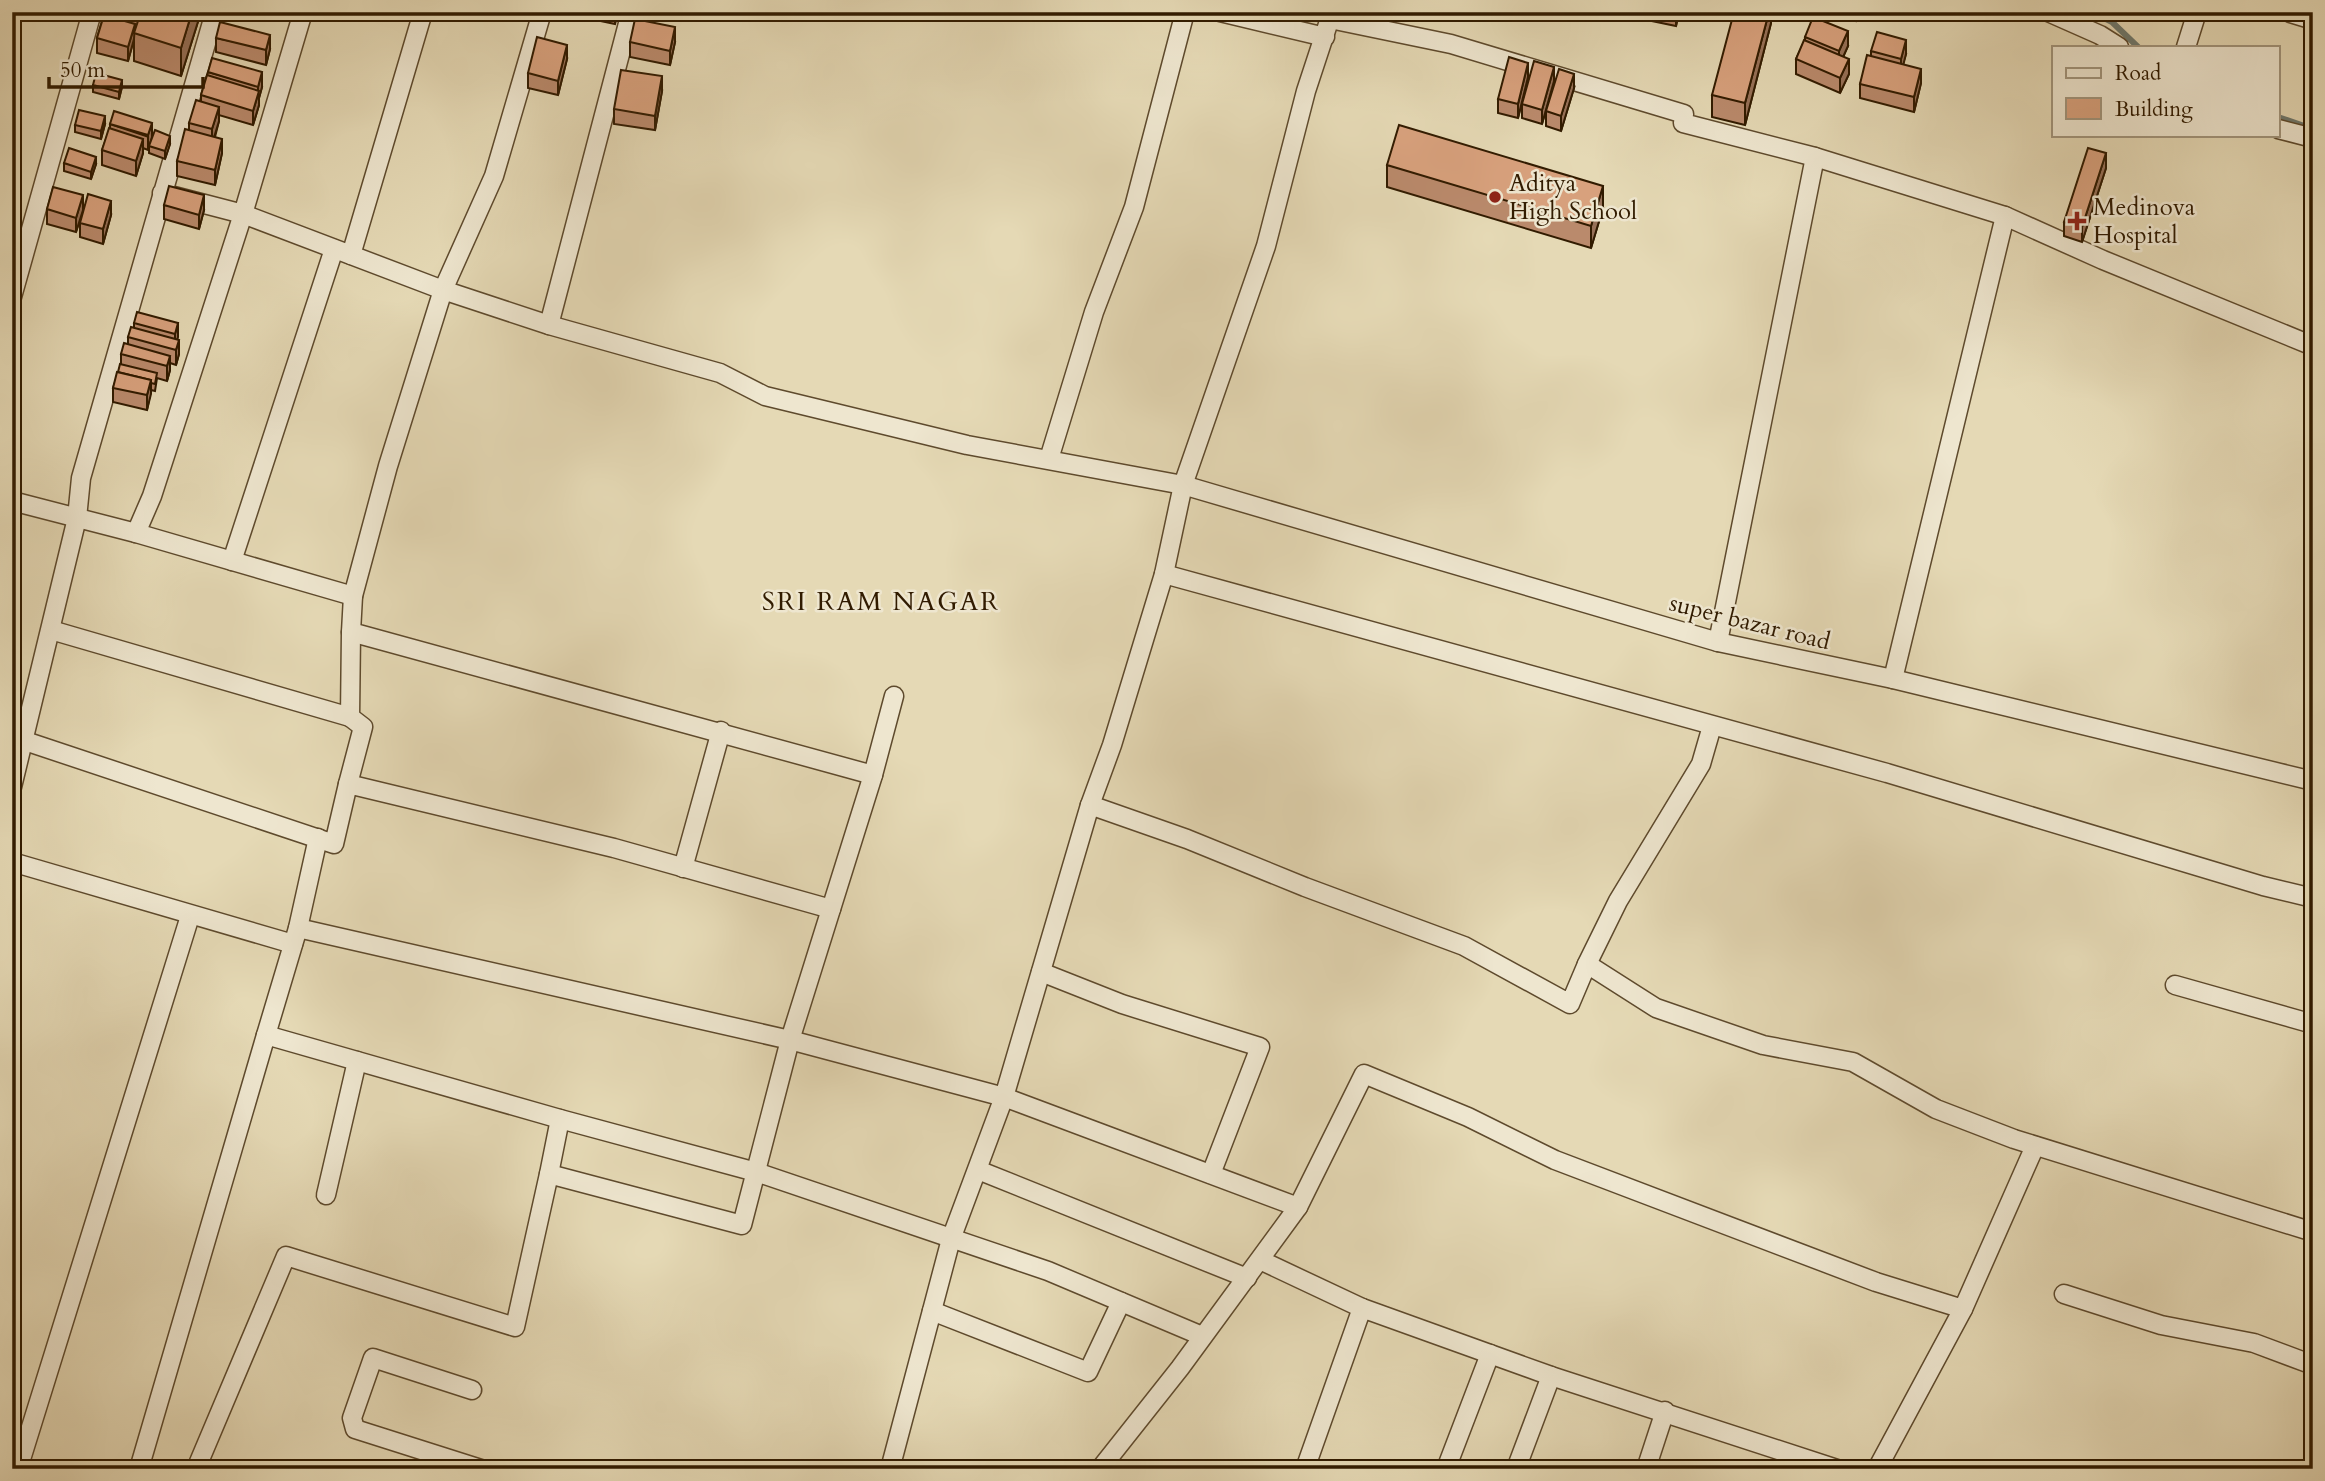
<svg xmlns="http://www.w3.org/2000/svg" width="2325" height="1481" font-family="Cardo,serif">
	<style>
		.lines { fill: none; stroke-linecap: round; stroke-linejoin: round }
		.stream { stroke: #6f796e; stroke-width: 6 }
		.street-casing { stroke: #5e4a2d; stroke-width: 21 }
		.street { stroke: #eee6cf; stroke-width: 18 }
		.wall { fill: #ba8a6c; stroke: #311b00; stroke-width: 2 }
		.shaded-wall { fill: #977158; stroke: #311b00; stroke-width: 2 }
		.building { fill: #d8a17d; stroke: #311b00; stroke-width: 2 }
		.poi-dot { fill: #8f2418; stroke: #eee6cf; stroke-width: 2.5 }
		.labels { text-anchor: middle; stroke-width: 5; stroke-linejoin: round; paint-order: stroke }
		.poi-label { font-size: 24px; fill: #311b00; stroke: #eee6cf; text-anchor: start }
		.street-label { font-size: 24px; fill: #311b00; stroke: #eee6cf }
		.neighbourhood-label { font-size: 26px; letter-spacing: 2px; fill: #311b00; stroke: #eee6cf }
	</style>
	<rect width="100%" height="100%" fill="#e5d9b5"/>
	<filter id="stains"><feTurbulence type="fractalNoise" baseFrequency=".00286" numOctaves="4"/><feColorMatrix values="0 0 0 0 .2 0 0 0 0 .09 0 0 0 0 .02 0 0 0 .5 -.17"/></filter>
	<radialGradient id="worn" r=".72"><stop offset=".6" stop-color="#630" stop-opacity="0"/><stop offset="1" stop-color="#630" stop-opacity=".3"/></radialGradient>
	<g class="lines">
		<g class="stream">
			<path d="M2092,12L2112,22L2138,47"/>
			<path d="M2278,117L2313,129"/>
		</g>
		<defs>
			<g id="street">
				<path d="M1220,12L1325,37"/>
				<path d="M2048,12L2100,35L2119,47"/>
				<path d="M2290,13L2313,20"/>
				<path d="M1330,19L1451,44L1684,114L1683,123L1815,157L2005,216L2103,260L2313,346"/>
				<path d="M2186,47L2197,12"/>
				<path d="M2278,129L2313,138"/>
				<path d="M162,193L243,214L443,290L549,325L720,373L765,396L967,445L1183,485L1718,642L1893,679L2313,781"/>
				<path d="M351,255L423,12"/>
				<path d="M12,297L92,12"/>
				<path d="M549,325L631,12"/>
				<path d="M1049,459L1094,312L1134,207L1185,12"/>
				<path d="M12,501L136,533L353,596L388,466L443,290L494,176L542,12"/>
				<path d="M136,533L152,496L243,214L303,12"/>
				<path d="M232,561L334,249"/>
				<path d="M1164,574L1887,773L2263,886L2313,898"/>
				<path d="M353,596L351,632L873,775"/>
				<path d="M51,630L350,717"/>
				<path d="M1718,642L1815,157"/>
				<path d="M1893,679L2005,216"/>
				<path d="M25,741L334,844L348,784L614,848L831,909"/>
				<path d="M348,784L363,727L350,717L351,632"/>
				<path d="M12,787L77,518L81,478L215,12"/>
				<path d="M1090,805L1187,839L1305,887L1464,946L1570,1004L1587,964L1656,1008L1763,1045L1853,1062L1936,1109L2014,1139L2313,1232"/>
				<path d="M12,862L293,944"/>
				<path d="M683,868L721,731"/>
				<path d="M298,928L318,838"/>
				<path d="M1587,964L1618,901L1701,764L1712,726"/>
				<path d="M1041,972L1122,1004L1260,1047L1211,1174"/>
				<path d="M2175,985L2313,1024"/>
				<path d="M266,1035L298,928L790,1040L1004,1097L1298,1207"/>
				<path d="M978,1170L1247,1278"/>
				<path d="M549,1174L560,1119"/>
				<path d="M326,1195L357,1061"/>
				<path d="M1260,1260L1362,1308"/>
				<path d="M2064,1294L2161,1325L2254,1343L2313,1365"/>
				<path d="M932,1311L1088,1372L1121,1302"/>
				<path d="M472,1390L373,1358L352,1418L355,1429L481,1469"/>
				<path d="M18,1469L190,916"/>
				<path d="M139,1469L266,1035L560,1119L756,1172L1048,1271L1202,1336"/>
				<path d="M196,1469L286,1256L515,1327L549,1174L742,1225L790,1040L873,775L894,696"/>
				<path d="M890,1469L951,1239L1004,1097L1090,805L1112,745L1164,574L1183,485L1266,246L1306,91L1332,12"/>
				<path d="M1100,1469L1180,1368L1298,1207L1364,1074L1468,1117L1555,1160L1876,1282L1963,1309L2035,1146"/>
				<path d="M1305,1469L1362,1308L1551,1376L1837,1469"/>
				<path d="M1446,1469L1490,1354"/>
				<path d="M1516,1469L1551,1376"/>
				<path d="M1646,1469L1665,1411"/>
				<path d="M1877,1469L1963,1309"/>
			</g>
		</defs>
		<use href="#street" class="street-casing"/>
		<use href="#street" class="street"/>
	</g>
	<g class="wall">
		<path d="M103,12H201L181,76L134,61V39L128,61L97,53V38L103,18Z"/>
		<path d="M562,12H584L582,18Z"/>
		<path d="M586,12H617L615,24L586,18Z"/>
		<path d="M1604,12H1619L1618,16L1604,13Z"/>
		<path d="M1632,12H1679L1676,26L1632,17Z"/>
		<path d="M1771,12V23L1745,125L1712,117V95Z"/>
		<path d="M1831,12H1858L1856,21L1831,17Z"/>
		<path d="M1805,37L1848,46L1843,57L1849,74L1840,93L1796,74V59L1805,40Z"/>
		<path d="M216,38L270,49L266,65L216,52Z"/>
		<path d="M630,42H675L670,65L630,57Z"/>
		<path d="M1871,51L1906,54L1903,64L1921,83L1914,112L1860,98V84L1871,56Z"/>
		<path d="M567,59L558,95L528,88V73Z"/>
		<path d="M208,72L262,87L259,98V105L253,125L219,115V121L215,137L222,153L215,185L177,176V161L189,130V123L201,102V95Z"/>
		<path d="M1528,77L1518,118L1498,113V99Z"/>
		<path d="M1554,81L1542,124L1522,118V104Z"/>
		<path d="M93,85L122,87L119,99L93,92Z"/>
		<path d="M1574,88L1561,131L1546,126V111Z"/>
		<path d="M662,91L655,130L614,124V109Z"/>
		<path d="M105,124L101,139L75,132V125Z"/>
		<path d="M110,124L170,144L165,159L149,153V147L148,150L143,148V153L136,176L102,165V150L110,128Z"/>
		<path d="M64,163L96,164L91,179L64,171Z"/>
		<path d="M1387,165L1603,208L1591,248L1387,187Z"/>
		<path d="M2106,168L2082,242L2064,236V222Z"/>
		<path d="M164,205L204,210L199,229L164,219Z"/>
		<path d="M47,209L83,210L76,232L47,224Z"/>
		<path d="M111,215L103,244L80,237V223Z"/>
		<path d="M134,323H178L177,339L179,354L176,365L170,363V370L167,381L157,378L155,391L151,390L147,410L113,402V388L121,365V354L128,344V337L134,327Z"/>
	</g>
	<g class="shaded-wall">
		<path d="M192,12H201L181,76V48Z"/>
		<path d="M615,12H617L615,24Z"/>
		<path d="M1676,12H1679L1676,26Z"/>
		<path d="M1769,12H1771V23L1745,125V103Z"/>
		<path d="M135,24L134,39L128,61V47Z"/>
		<path d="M675,27V42L670,65V51Z"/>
		<path d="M1848,31V46L1839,66V51Z"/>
		<path d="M270,35V49L266,65V50Z"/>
		<path d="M1906,40V54L1901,74V59Z"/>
		<path d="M567,45V59L558,95V81Z"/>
		<path d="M1849,59V74L1840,93V78Z"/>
		<path d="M1528,63V77L1518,118V104Z"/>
		<path d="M1554,67V81L1542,124V110Z"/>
		<path d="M1921,69V83L1914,112V97Z"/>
		<path d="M262,72V87L259,98V105L253,125V111L258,94V87Z"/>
		<path d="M1574,74V88L1561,131V116Z"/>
		<path d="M662,76V91L655,130V116Z"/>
		<path d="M122,80V87L119,99V92Z"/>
		<path d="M219,107V121L212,144V129Z"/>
		<path d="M105,116V124L101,139V131Z"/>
		<path d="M152,123V137L148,150V135Z"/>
		<path d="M170,136V144L165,159V151Z"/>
		<path d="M143,139V153L136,176V161Z"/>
		<path d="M222,139V153L215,185V170Z"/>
		<path d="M2106,153V168L2082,242V227Z"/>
		<path d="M96,157V164L91,179V172Z"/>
		<path d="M1603,186V208L1591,248V226Z"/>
		<path d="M83,195V210L76,232V218Z"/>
		<path d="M204,195V210L199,229V215Z"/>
		<path d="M111,201V215L103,244V229Z"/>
		<path d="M178,323V337L175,348V334Z"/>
		<path d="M179,340V354L176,365V350Z"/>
		<path d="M170,356V370L167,381V366Z"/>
		<path d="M151,380V394L147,410V395Z"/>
	</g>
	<g class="building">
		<path d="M103,12H139L137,21L103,13Z"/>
		<path d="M141,12H192L181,48L134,33Z"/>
		<path d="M1734,12H1769L1745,103L1712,95Z"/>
		<path d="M104,15L135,24L128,47L97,38Z"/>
		<path d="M1813,17L1848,31L1839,51L1805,37Z"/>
		<path d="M635,19L675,27L670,51L630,42Z"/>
		<path d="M220,22L270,35L266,50L216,38Z"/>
		<path d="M1877,32L1906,40L1901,59L1871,51Z"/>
		<path d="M537,37L567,45L558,81L528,73Z"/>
		<path d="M1804,40L1849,59L1840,78L1796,59Z"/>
		<path d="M1867,55L1921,69L1914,97L1860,84Z"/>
		<path d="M1509,57L1528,63L1518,104L1498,99Z"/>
		<path d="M212,58L262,72L258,87L208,72Z"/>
		<path d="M1534,61L1554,67L1542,110L1522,104Z"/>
		<path d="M1559,69L1574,74L1561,116L1546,111Z"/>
		<path d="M621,70L662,76L655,116L614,109Z"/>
		<path d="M96,73L122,80L119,92L93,85Z"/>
		<path d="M207,75L259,91L253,111L201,95Z"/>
		<path d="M196,100L219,107L212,129L189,123Z"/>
		<path d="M79,110L105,116L101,131L75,125Z"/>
		<path d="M114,111L152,123L148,135L110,124Z"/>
		<path d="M1399,125L1603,186L1591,226L1387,165Z"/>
		<path d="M109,128L143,139L136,161L102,150Z"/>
		<path d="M185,129L222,139L215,170L177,161Z"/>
		<path d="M155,130L170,136L165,151L149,146Z"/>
		<path d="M69,148L96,157L91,172L64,163Z"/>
		<path d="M2088,148L2106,153L2082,227L2064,222Z"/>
		<path d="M169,186L204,195L199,215L164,205Z"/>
		<path d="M53,187L83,195L76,218L47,209Z"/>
		<path d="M88,194L111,201L103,229L80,223Z"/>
		<path d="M137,312L178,323L175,334L134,323Z"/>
		<path d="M131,327L179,340L176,350L128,337Z"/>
		<path d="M124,343L170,356L167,366L121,354Z"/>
		<path d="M120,364L157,373L155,384L151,383V380L118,372Z"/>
		<path d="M117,372L151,380L147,395L113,388Z"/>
	</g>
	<g class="poi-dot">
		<circle cx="1495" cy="197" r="7"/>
		<path d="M2073.5 210.5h7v7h7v7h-7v7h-7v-7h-7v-7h7z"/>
	</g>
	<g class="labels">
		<g class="poi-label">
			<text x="1509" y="191">Aditya<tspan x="1509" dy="28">High School</tspan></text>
			<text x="2093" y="215">Medinova<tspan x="2093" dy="28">Hospital</tspan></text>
		</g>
		<g class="street-label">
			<text transform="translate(1750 622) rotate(14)" y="8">super bazar road</text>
		</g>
		<g class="neighbourhood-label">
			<text x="881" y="610">SRI RAM NAGAR</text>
		</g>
	</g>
	<rect width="2325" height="1481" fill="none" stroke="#e5d9b5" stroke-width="42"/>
	<rect x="14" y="14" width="2297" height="1453" fill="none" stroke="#311b00" stroke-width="3.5"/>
	<rect x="21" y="21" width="2283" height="1439" fill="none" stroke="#311b00" stroke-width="2"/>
	<rect x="2052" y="46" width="228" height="91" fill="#eee6cf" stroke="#a2957c" stroke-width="2"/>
	<rect x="2066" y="68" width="35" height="10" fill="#eee6cf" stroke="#a2957c" stroke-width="2"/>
	<text x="2115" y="80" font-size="21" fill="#311b00">Road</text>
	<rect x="2066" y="98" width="35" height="21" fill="#d8a17d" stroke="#a2957c" stroke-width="2"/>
	<text x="2115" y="116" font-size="21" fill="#311b00">Building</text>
	<path d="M49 77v10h154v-10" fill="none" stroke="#311b00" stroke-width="3.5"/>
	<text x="60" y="77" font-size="21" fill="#311b00" stroke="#eee6cf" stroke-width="5" paint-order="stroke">50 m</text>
	<rect width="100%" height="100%" filter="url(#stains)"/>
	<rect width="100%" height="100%" fill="url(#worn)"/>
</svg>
